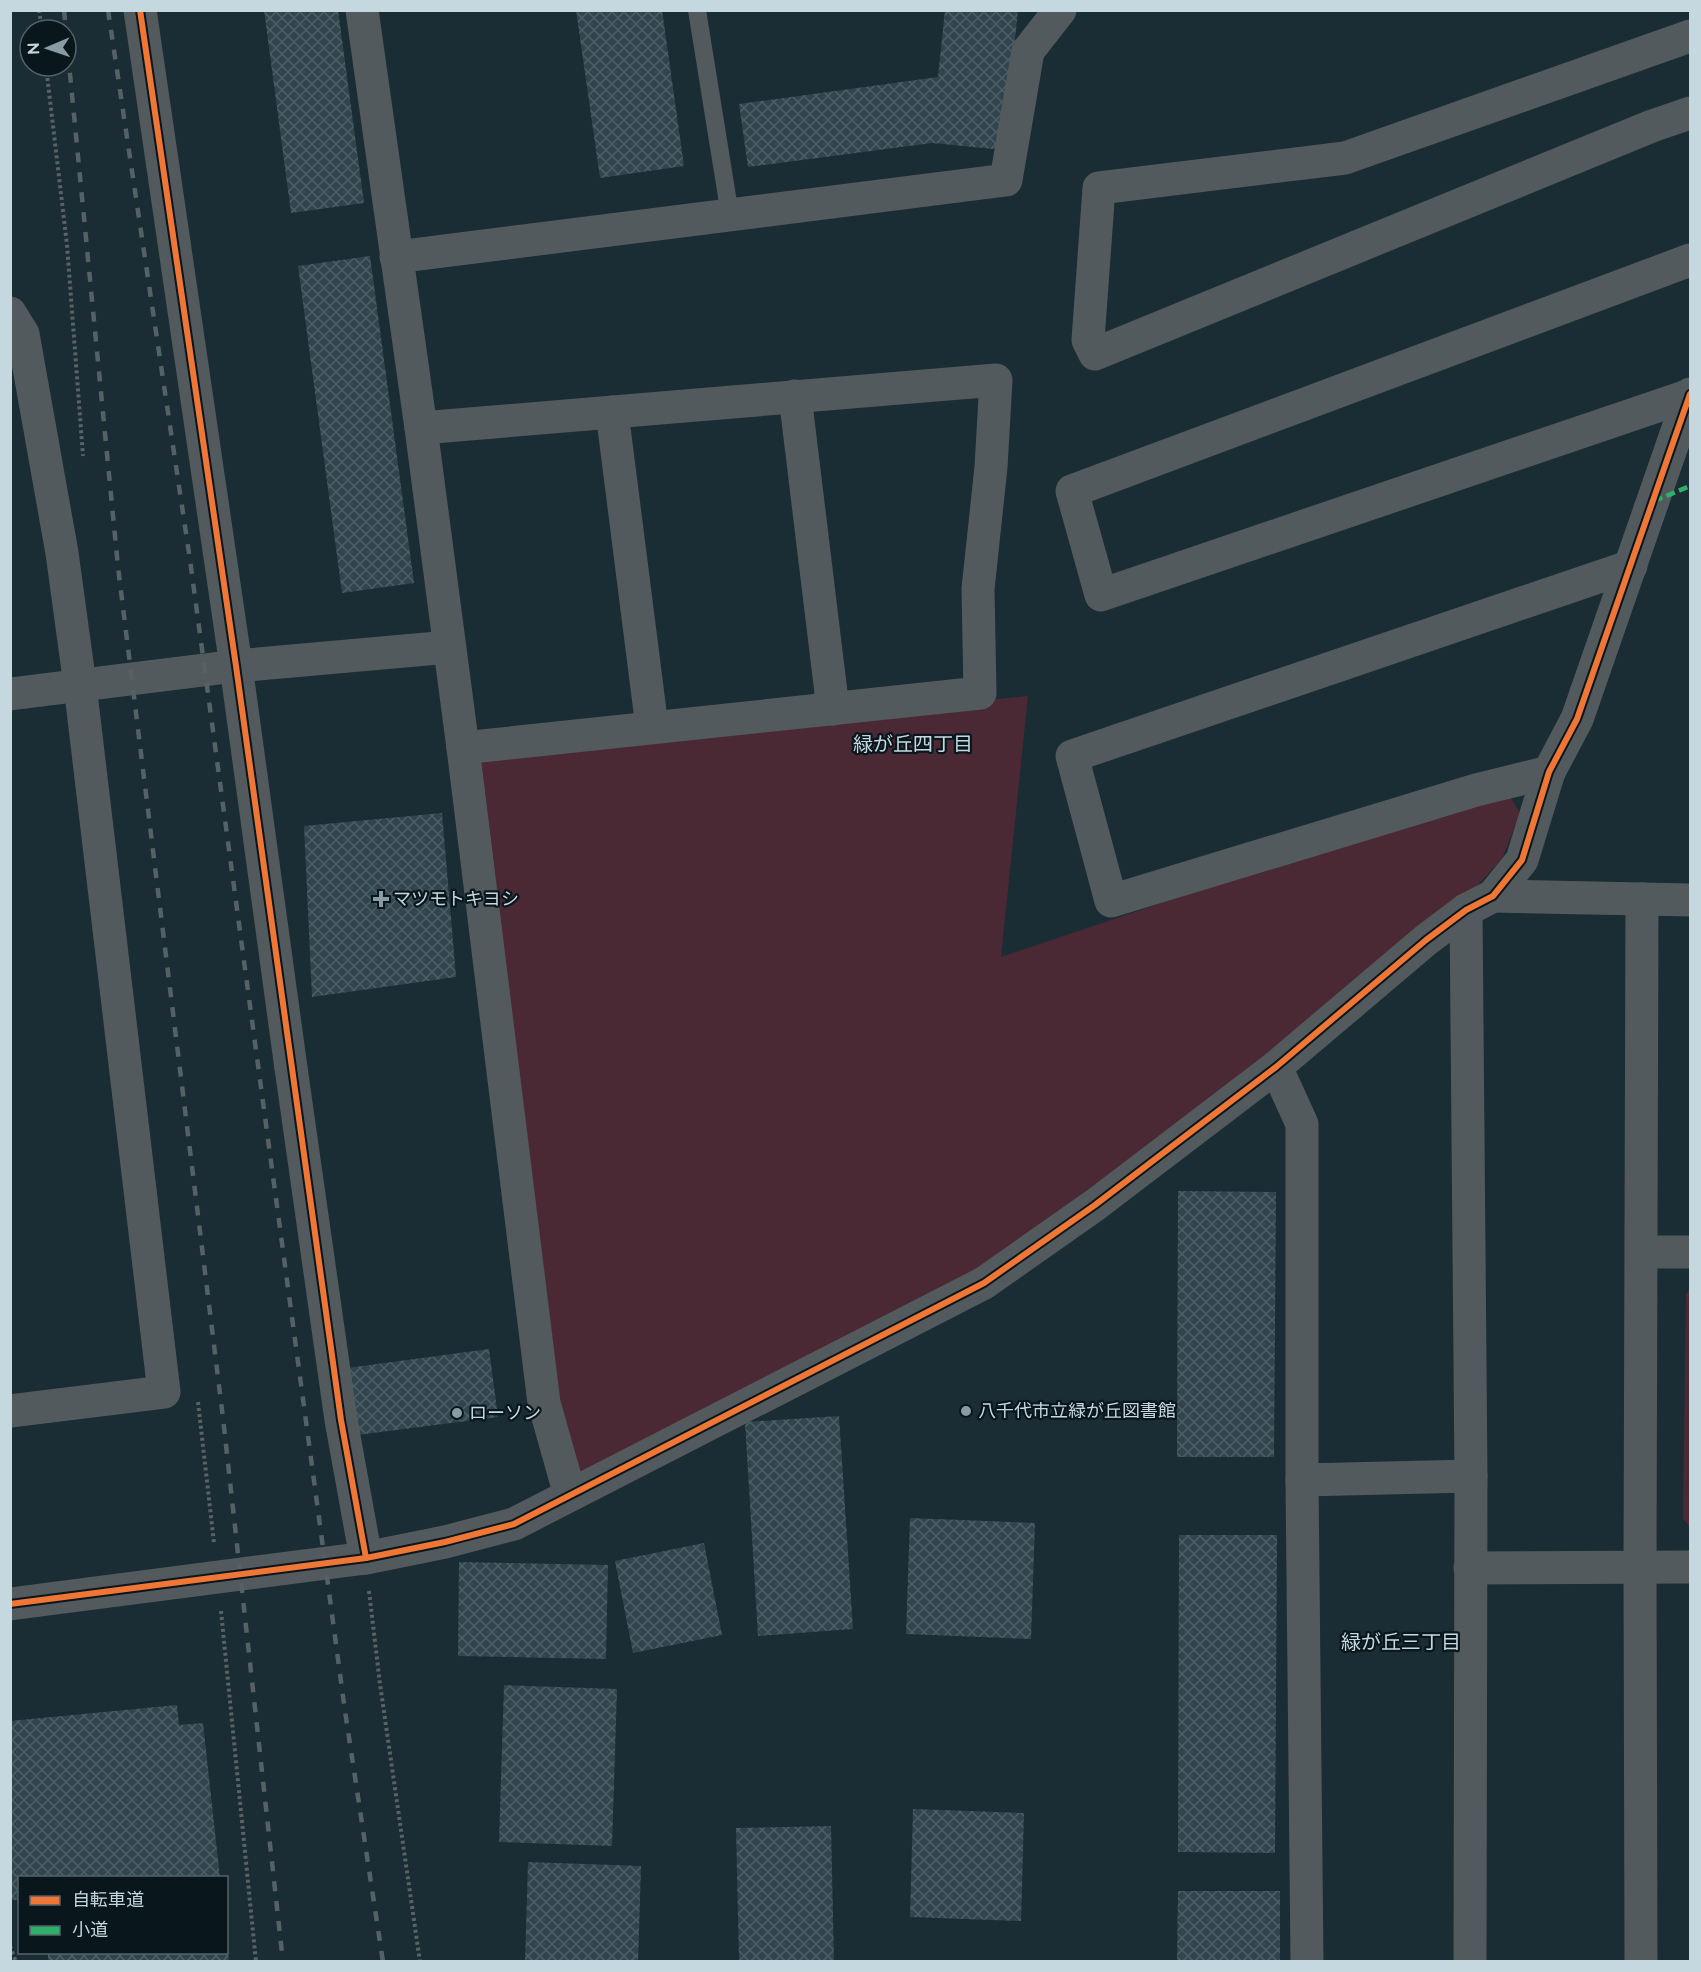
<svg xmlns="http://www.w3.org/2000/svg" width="1701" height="1972" font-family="Raleway,'Noto Sans JP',sans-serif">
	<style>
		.park { fill: #4b2934 }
		.building { fill: url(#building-cross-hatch) }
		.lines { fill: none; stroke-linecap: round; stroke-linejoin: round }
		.path { stroke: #5a6265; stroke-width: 4; stroke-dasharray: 3 3; stroke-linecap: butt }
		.service { stroke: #535a5d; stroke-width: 18 }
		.minor { stroke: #535a5d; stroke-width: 33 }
		.tertiary { stroke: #535a5d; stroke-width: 33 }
		.rail { stroke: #566166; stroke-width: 4.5; stroke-dasharray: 10 10; stroke-linecap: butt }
		.quiet { stroke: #2db169; stroke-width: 4.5; stroke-dasharray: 9 4.5; stroke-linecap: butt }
		.cycleway-casing { stroke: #09161c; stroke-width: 10 }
		.cycleway { stroke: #f07635; stroke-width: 6 }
		.poi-dot { fill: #899ba3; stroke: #09161c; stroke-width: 2 }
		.labels { text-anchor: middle; stroke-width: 4.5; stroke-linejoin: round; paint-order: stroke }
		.poi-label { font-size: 18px; fill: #c5d7df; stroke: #09161c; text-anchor: start }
		.neighbourhood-label { font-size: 20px; fill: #c5d7df; stroke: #09161c }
	</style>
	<defs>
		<pattern id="building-cross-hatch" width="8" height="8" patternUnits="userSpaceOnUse" patternTransform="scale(1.5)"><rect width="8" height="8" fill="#31454e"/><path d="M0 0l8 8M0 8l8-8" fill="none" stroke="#4d5f67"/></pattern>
	</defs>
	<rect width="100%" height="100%" fill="#1a2c34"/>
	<g class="park">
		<path d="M1028,696L1001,957L1340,843L1509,795L1520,813L1502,859L1426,940L984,1283L570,1495L463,748Z"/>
		<path d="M1690,1289V1527L1683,1519L1686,1294Z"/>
	</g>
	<g class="building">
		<path d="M264,10H338L364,203L291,213Z"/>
		<path d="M576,10H662L684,166L600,178Z"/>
		<path d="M945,10H1018L1004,150L932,143L748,167L739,104L938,77Z"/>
		<path d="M370,256L414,583L342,593L298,266Z"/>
		<path d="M442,813L456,977L312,997L304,826Z"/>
		<path d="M1178,1191L1276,1192L1274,1457H1177Z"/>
		<path d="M489,1349L498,1417L357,1435L347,1368Z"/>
		<path d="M839,1416L853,1629L758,1636L745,1422Z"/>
		<path d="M910,1518L1035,1523L1031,1639L906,1634Z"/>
		<path d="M1179,1535H1277L1275,1853L1178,1852Z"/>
		<path d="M704,1543L722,1635L633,1653L615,1561Z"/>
		<path d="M459,1562L608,1565L606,1659L458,1656Z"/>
		<path d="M504,1685L617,1689L612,1846L499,1842Z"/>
		<path d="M177,1705L179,1725L203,1723L220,1878H20V1900H10V1721Z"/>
		<path d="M913,1809L1024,1813L1021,1921L910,1917Z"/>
		<path d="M831,1826L834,1962H739L736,1828Z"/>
		<path d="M528,1862L641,1866L638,1962H525Z"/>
		<path d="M1178,1891H1280V1962H1177Z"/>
		<path d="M48,1952H228L229,1962H48Z"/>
	</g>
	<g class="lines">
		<g class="path">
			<path d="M39,10L42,30"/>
			<path d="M46,66L67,245L83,456"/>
			<path d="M198,1402L214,1543"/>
			<path d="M369,1591L380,1684L420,1962"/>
			<path d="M221,1611L256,1962"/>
			<path d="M10,1946L16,1962"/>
		</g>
		<path class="service" d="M697,10L730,215"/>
		<g class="minor">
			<path d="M362,10L421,428L463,748L544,1403L570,1495"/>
			<path d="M1690,36L1345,158L1099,188L1088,340L1095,354L1652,126L1690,113"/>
			<path d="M396,257L1006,180L1028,51L1060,10"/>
			<path d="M10,313L23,334L62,553L80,685L164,1392L10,1411"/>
			<path d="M1690,395L1101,595L1072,491L1690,260"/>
			<path d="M795,396L833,709"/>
			<path d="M612,412L652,727"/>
			<path d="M421,428L996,380L991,467L978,589L980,693L463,748"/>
			<path d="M10,694L236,666L449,647"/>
			<path d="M1549,772L1476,790L1111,901L1072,756L1631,566"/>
			<path d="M1493,896L1642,899L1640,1567L1641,1962"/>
			<path d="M1642,899L1690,900"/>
			<path d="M1466,910L1471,1476L1470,1962"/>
			<path d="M291,1068L341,1420L366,1558"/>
			<path d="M1642,1252H1690"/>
			<path d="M1302,1480L1471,1476"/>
			<path d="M1470,1568L1690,1567"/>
			<path d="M1307,1962L1302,1480V1124L1276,1067L1426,940L1466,910L1493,896L1522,860L1549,772L1577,719L1690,394"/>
		</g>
		<g class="tertiary">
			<path d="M140,10L236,666L291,1068"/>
			<path d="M10,1604L366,1558L445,1542L514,1524L984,1283L1095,1205L1276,1067"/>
		</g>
		<g class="rail">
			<path d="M64,10L66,30"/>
			<path d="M108,10L190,560L345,1711L383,1962"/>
			<path d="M66,33L118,567L223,1418L283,1962"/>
		</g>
		<path class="quiet" d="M1654,501L1690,486"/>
		<defs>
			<g id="cycleway">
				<path d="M140,10L236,666L341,1420L366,1558"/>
				<path d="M10,1604L366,1558L445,1542L514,1524L984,1283L1095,1205L1276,1067L1426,940L1466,910L1493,896L1522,860L1549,772L1577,719L1690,394"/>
			</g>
		</defs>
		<use href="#cycleway" class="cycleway-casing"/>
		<use href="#cycleway" class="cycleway"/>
	</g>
	<g class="poi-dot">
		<path d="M378 890h6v6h6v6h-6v6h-6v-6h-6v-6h6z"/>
		<circle cx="966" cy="1411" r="6"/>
		<circle cx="457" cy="1413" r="6"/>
	</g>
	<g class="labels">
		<g class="poi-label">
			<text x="393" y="905">マツモトキヨシ</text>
			<text x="978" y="1417">八千代市立緑が丘図書館</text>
			<text x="469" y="1419">ローソン</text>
		</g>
		<g class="neighbourhood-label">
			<text x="913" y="751">緑が丘四丁目</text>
			<text x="1401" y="1649">緑が丘三丁目</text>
		</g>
	</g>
	<rect width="1701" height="1972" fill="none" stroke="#c5d7df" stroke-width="24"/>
	<rect x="18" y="1876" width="210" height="78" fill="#09161c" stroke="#54636a" stroke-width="1.5"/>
	<rect x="30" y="1896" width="30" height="9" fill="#f07635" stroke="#54636a" stroke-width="1.5"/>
	<text x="72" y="1906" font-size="18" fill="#c5d7df">自転車道</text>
	<rect x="30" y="1926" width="30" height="9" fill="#2db169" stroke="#54636a" stroke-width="1.5"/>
	<text x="72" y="1936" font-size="18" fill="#c5d7df">小道</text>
	<g transform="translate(48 48) rotate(268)"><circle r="28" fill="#09161c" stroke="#54636a" stroke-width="1.5"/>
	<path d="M0-4.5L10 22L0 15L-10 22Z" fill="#899ba3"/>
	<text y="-9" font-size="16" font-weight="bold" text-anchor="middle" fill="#c5d7df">N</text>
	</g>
</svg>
